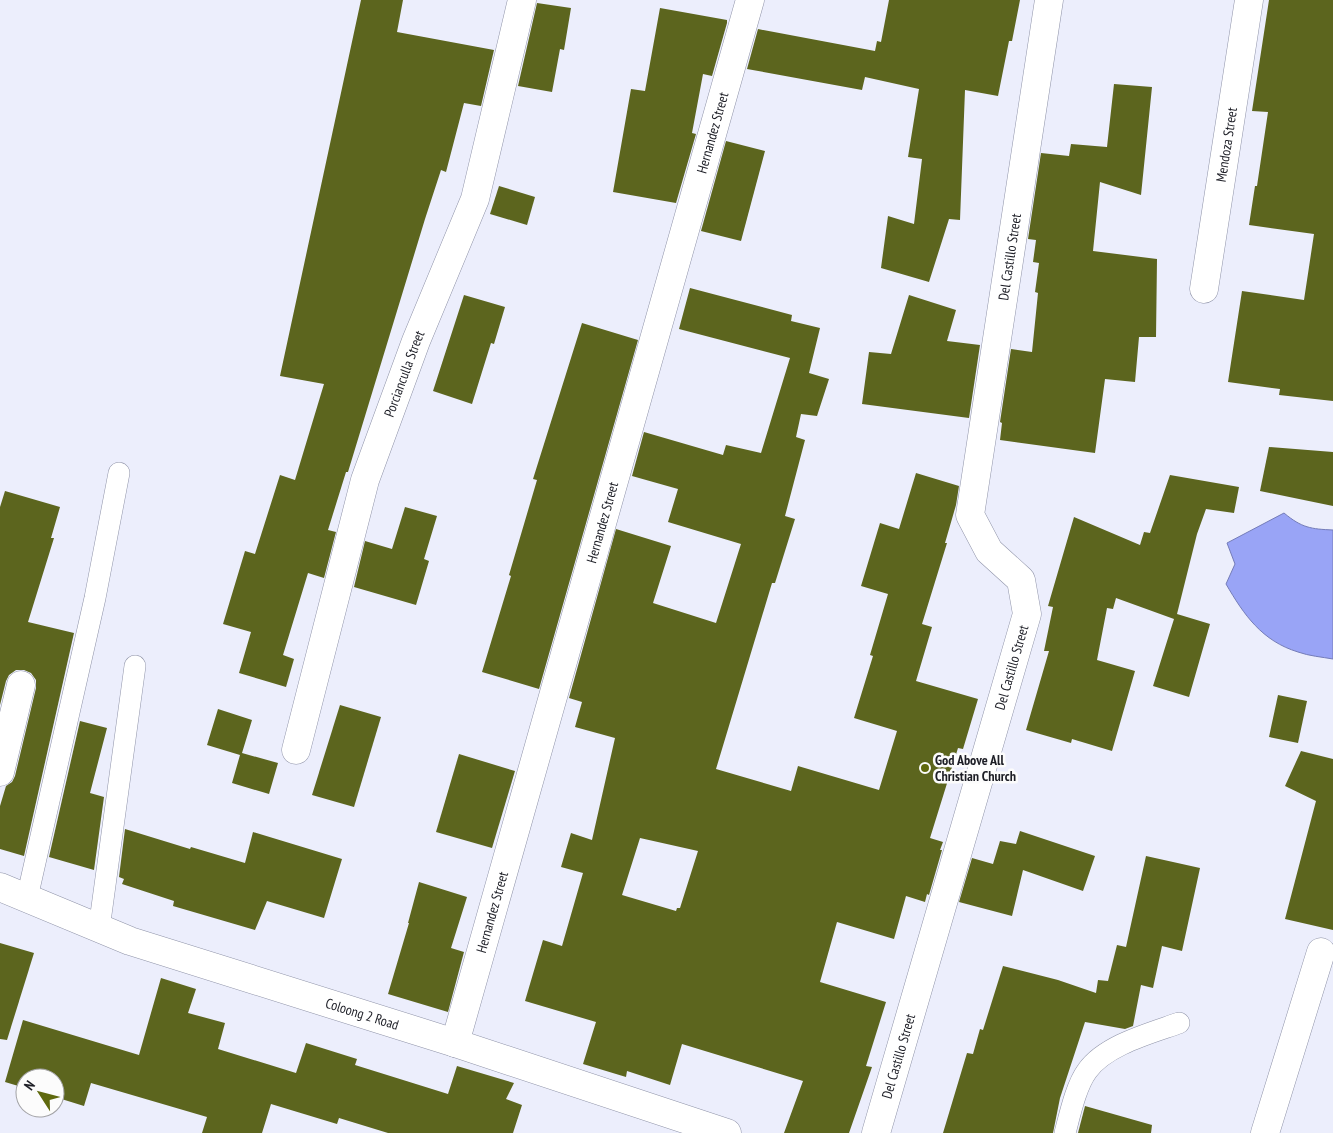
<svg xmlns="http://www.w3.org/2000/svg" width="1333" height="1133" font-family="'PT Sans Narrow',sans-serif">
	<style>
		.water { fill: #99a4f6; stroke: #747cb8 }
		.building { fill: #5c651e; fill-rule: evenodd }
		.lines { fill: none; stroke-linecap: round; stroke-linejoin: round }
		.service-casing { stroke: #8f93a8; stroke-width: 22 }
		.minor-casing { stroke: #8f93a8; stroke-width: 29 }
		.service { stroke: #fff; stroke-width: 21 }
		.minor { stroke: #fff; stroke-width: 28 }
		.poi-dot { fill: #5f690e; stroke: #fcfcfc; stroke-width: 2 }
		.labels { text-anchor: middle; stroke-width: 5; stroke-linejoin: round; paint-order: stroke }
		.street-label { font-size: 14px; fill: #1d1e26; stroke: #fcfcfc }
		.poi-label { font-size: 14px; font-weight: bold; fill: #1d1e26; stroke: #fcfcfc; text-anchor: start }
	</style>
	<rect width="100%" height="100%" fill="#eceefc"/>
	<path class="water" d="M1284,513C1302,528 1311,529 1333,530V659C1322,657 1309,656 1298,652C1262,641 1244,615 1226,584L1235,564L1227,543Z"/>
	<g class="building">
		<path d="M361,0H403L397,32L494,50L481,106L464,103L446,172L441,170L425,219L348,472H346L328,530L336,532L324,578L308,573L283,655L294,659L286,687L239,673L251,632L223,624L245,551L255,554L280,475L295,480L324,384L280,376Z"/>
		<path d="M889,0H1020L1012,41H1009L998,96L965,90L960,220L949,219L929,282L881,268L888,216L914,224L922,159L908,157L919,89L865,77L862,90L747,69L758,29L875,51L877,41L881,42Z"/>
		<path d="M1269,0H1333V401L1279,395L1280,389L1228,382L1242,291L1304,300L1314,234L1249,225L1255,186H1257L1268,112L1252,111Z"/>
		<path d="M537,3L571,8L564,50L560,49L552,92L518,86Z"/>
		<path d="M660,8L727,20V23L712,76L703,74L692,133L696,134L676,203L613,192L631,89L645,91Z"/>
		<path d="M1114,84L1152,87L1141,195L1100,182L1093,251L1157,259L1156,337H1139L1135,382L1105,379L1095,453L1000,440L1002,423L1000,422L1011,349L1032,352L1038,293L1035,292L1039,263L1033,262L1036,240L1028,239L1041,153L1069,156L1071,144L1107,147Z"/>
		<path d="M726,141L765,151L741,241L701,231Z"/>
		<path d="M499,186L535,197L527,225L490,214Z"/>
		<path d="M690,288L792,315L791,321L820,328L809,373L829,379L817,416L801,414L796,437L805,440L785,516L795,519L775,583H772L716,769L791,791L798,766L879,790L897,731L854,718L873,656L870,655L888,594L861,586L880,523L899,529L916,473L959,486L956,505L945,543H947L922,624L932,627L916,681L978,699L963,749L958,748L930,838L943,842L940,850H942L929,895L927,894L925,902L906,896L894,939L837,922L820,982L886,1002L866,1066L872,1067L849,1133H784L803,1081L682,1044L670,1085L627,1071L626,1077L583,1064L596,1022L525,1001L543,940L562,946L583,873L561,867L571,833L592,840L615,738L575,727L582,702L569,698L616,529L671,546L653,603L716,623L741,544L668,522L678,489L632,476L644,432L723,455L726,445L761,453L790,358L679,329ZM640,838L698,851L680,908H677L676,911L622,895Z"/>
		<path d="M464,295L505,307L494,344L491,343L472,404L433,391Z"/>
		<path d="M909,295L956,310L947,341L980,345L969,418L862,404L869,352L891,354Z"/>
		<path d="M582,323L638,340L539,689L482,672L511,576L509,575L537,480L533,479Z"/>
		<path d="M1269,447L1333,452V506L1260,491Z"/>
		<path d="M1170,475L1239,487L1234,513L1206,509L1197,534L1177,614L1210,624L1189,697L1153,686L1174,619L1116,598L1113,609L1107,608L1097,660L1135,671L1112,751L1072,739L1071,743L1026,730L1049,651H1044L1053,607L1048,606L1074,517L1140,545L1144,532L1150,533Z"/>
		<path d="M5,491L60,507L51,538H54L28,622L74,633L24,856L0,849V806L6,786L12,782L15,776L36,688V680L31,673L24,670H16L9,675L6,681L0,705V507Z"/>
		<path d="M405,507L437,516L424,559L429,561L416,605L354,587L365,541L392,549Z"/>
		<path d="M1278,695L1307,701L1298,743L1269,737Z"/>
		<path d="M340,705L381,717L354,807L312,795Z"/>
		<path d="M218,709L252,720L242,753L278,763L269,794L232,783L240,755L207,745Z"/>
		<path d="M80,721L107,728L90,793L104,797L94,870L49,857Z"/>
		<path d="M1301,751L1333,759V930L1285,919L1316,801L1285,786Z"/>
		<path d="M459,754L515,771L492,848L436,832Z"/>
		<path d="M125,829L190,849L191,847L245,863L253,832L342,859L324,918L267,901L255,930L173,906L174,901L122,884L124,879L119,877Z"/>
		<path d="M1020,831L1095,856L1083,891L1023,870L1012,916L959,902L972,858L993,864L1000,841L1016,844Z"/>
		<path d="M1146,856L1200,868L1182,951L1162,946L1153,988L1141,985L1133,1026L1125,1029L1085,1022L1060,1098L1053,1133H943L967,1053L973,1054L980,1029L983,1030L1003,966L1058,980L1096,993L1098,980L1108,981L1117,945L1126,947Z"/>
		<path d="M419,882L467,897L451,948L464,952L448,1012L388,994L409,923H408Z"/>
		<path d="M0,943L34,953L7,1040L0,1039Z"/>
		<path d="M161,978L196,989L188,1013L225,1023L218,1049L296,1073L306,1043L357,1059L355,1065L448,1094L457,1066L514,1083L506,1099L522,1105L513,1133H388L339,1118L337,1124L271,1104L262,1133H202L207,1117L91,1083L84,1106L55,1097V1078H25V1088L5,1082L23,1020L139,1055Z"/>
		<path d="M1085,1106L1152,1125L1151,1133H1078Z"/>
	</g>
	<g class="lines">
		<defs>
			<g id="service">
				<path d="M27,898L95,598L119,473"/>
				<path d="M99,929L135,666"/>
				<path d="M1065,1133C1070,1114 1076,1086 1087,1071C1105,1045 1151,1033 1179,1023"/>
			</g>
			<g id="minor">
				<path id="s1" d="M1204,289L1249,0"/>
				<path id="s2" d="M296,750L365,480L416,341L475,199L522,0"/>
				<path d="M0,772L21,685"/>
				<path id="s3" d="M0,887L130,941L455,1043L727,1133"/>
				<path id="s4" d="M455,1043L750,0"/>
				<path id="s5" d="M876,1133L1027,614L1021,580L989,551L970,515L1049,0"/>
				<path d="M1265,1133L1321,952"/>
			</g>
		</defs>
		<use href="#service" class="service-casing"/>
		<use href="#minor" class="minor-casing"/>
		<use href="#service" class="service"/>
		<use href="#minor" class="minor"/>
	</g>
	<circle class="poi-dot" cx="925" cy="768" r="5"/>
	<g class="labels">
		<g class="street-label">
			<text dy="5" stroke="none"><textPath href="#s4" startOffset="946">Hernandez Street</textPath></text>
			<text dy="5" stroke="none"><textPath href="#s1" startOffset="146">Mendoza Street</textPath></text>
			<text dy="5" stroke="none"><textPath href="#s5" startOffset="920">Del Castillo Street</textPath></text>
			<text dy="5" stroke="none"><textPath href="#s2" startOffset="392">Porcianculla Street</textPath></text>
			<text dy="5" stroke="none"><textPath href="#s4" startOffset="541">Hernandez Street</textPath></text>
			<text dy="5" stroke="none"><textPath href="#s5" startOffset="485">Del Castillo Street</textPath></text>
			<text dy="5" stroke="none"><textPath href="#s4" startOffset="136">Hernandez Street</textPath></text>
			<text dy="5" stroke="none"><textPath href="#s3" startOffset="384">Coloong 2 Road</textPath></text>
			<text dy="5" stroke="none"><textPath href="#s5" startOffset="80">Del Castillo Street</textPath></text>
		</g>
		<g class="poi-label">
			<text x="935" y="765">God Above All<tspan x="935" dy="16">Christian Church</tspan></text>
		</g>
	</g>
	<g transform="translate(40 1093) rotate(306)"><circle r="24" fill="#fcfcfc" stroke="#a3a3a6"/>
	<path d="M0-4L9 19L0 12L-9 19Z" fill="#5f690e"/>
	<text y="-8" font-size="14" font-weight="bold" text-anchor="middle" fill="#1d1e26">N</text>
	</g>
</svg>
